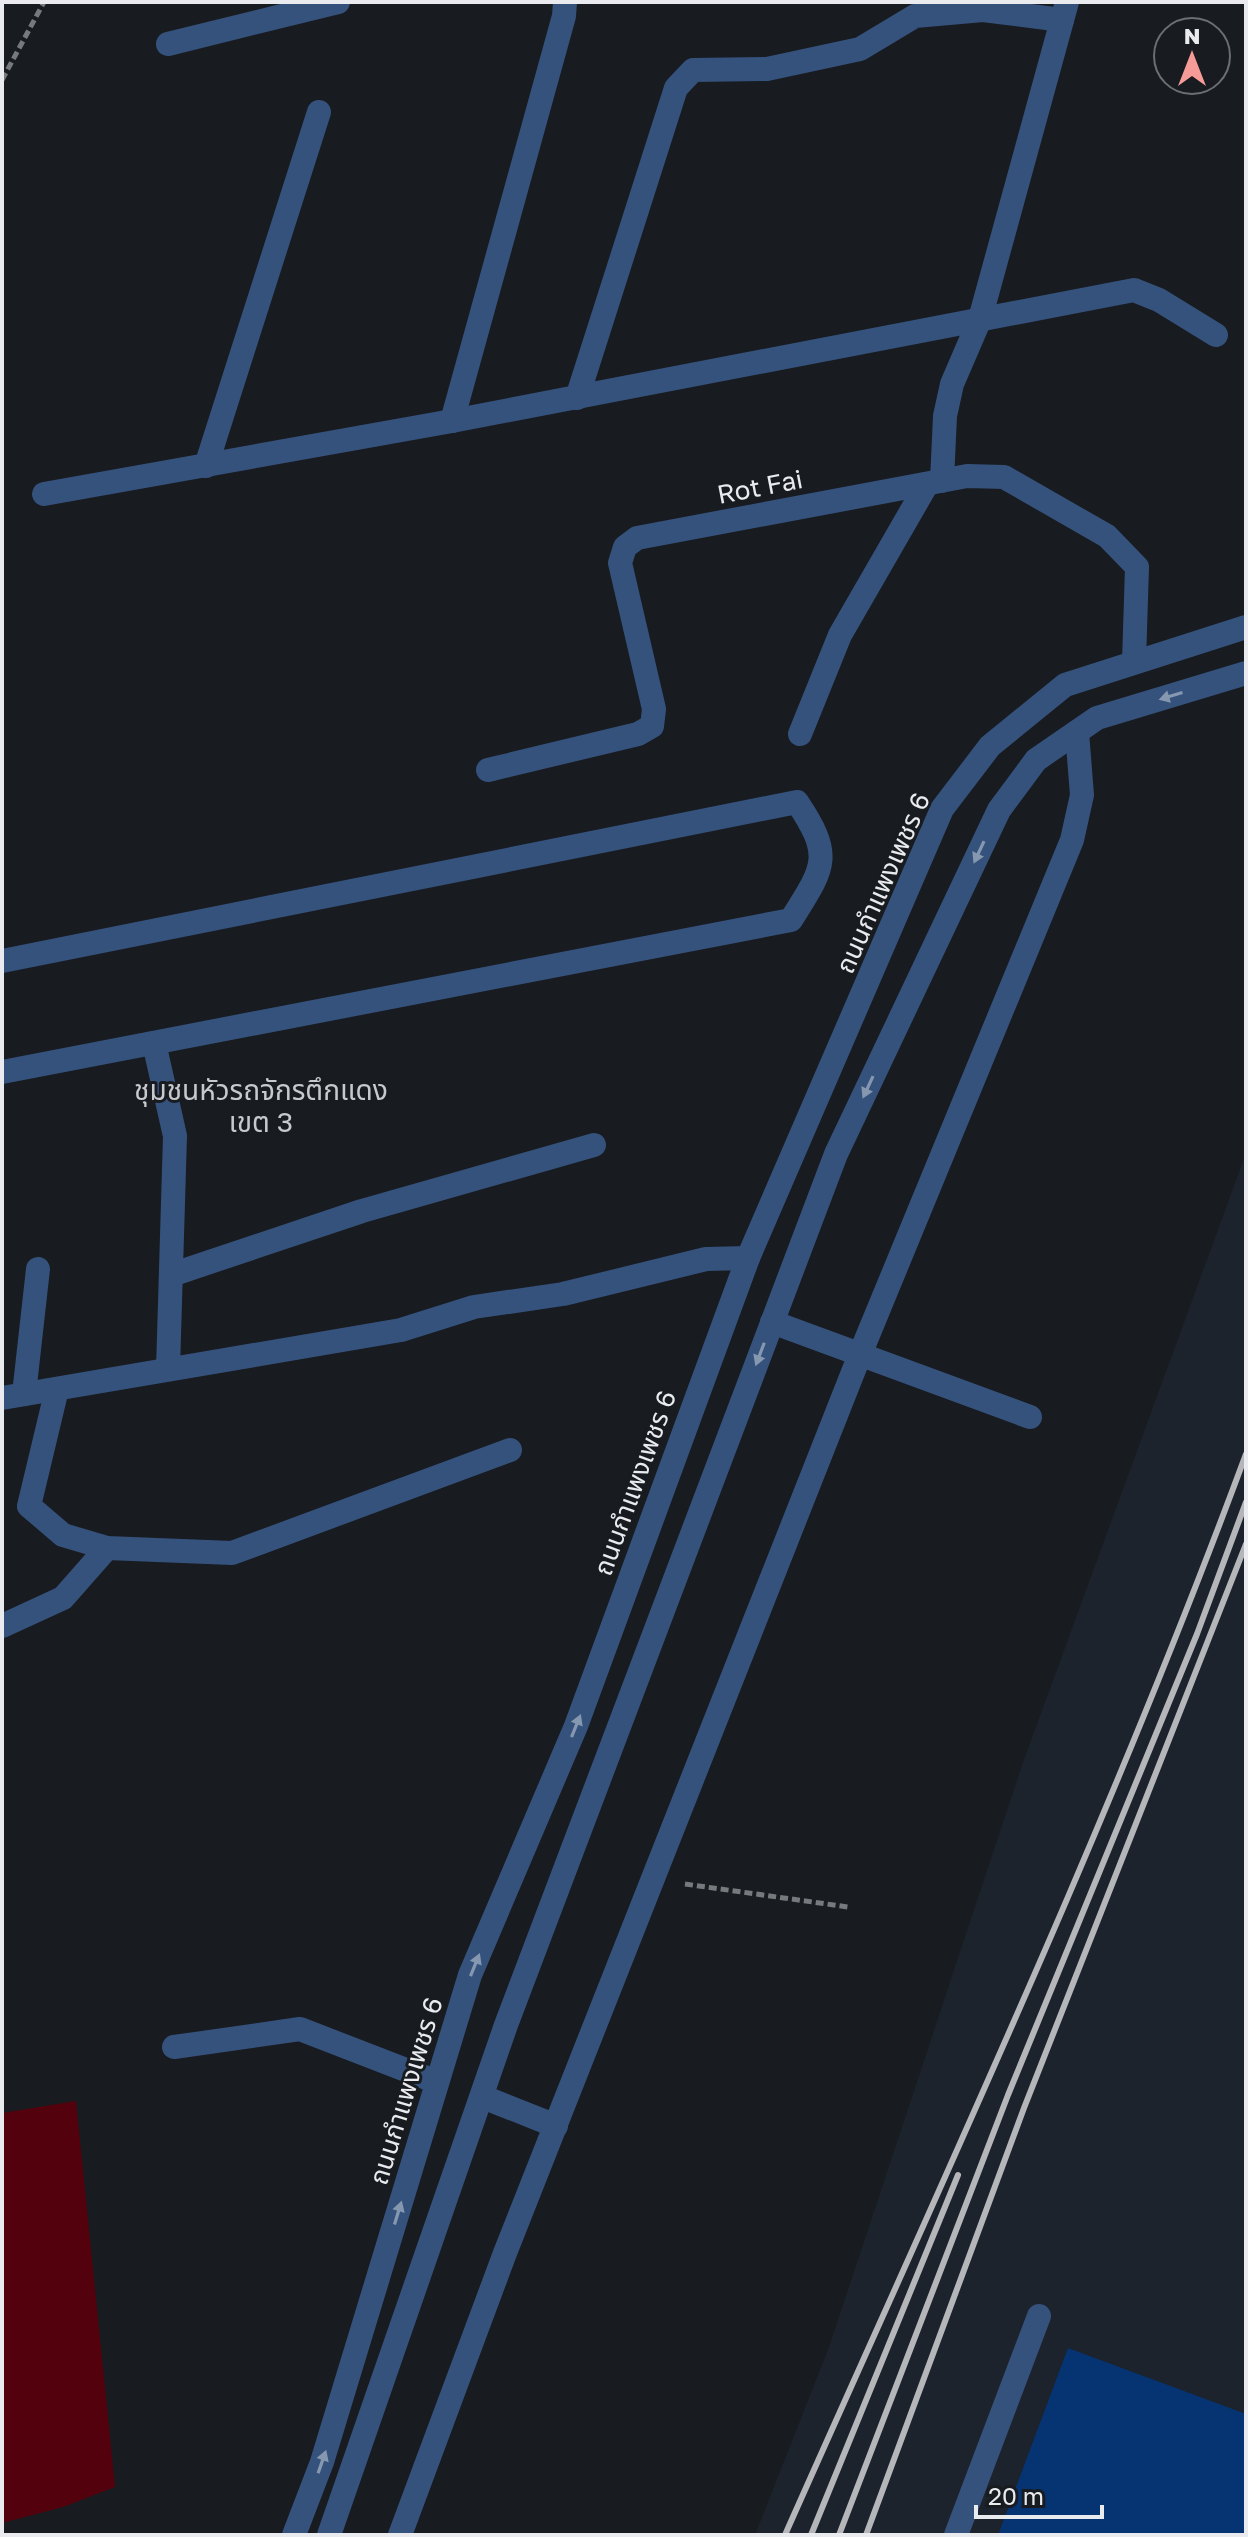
<svg xmlns="http://www.w3.org/2000/svg" width="1248" height="2537" font-family="'Golos Text','Noto Sans Thai',sans-serif">
	<style>
		.built { fill: #1d232c }
		.green { fill: #53010d }
		.building { fill: #063371 }
		.lines { fill: none; stroke-linecap: round; stroke-linejoin: round }
		.path { stroke: #777a7d; stroke-width: 5; stroke-dasharray: 8 4; stroke-linecap: butt }
		.minor { stroke: #35527d; stroke-width: 24 }
		.rail { stroke: #b4b6b9; stroke-width: 6 }
		.oneway { fill: #8697b0 }
		.labels { text-anchor: middle; stroke-width: 6; stroke-linejoin: round; paint-order: stroke }
		.street-label { font-size: 26px; fill: #e9ebee; stroke: #181b1f }
		.neighbourhood-label { font-size: 28px; fill: #c6cacf; stroke: #181b1f }
	</style>
	<rect width="100%" height="100%" fill="#181b1f"/>
	<path class="built" d="M1246,1153V2535H755L829,2347L1022,1765Z"/>
	<path class="green" d="M76,2101L115,2487L63,2507L2,2523V2113Z"/>
	<path class="building" d="M1068,2348L1246,2414V2535H998Z"/>
	<g class="lines">
		<g class="path">
			<path d="M2,80L44,2"/>
			<path d="M685,1884L848,1907"/>
		</g>
		<g class="minor">
			<path d="M168,44L338,2"/>
			<path d="M577,398L676,88L693,70L767,69L860,49L915,16L983,10L1062,20"/>
			<path d="M452,421L564,16L565,2"/>
			<path d="M206,466L319,112"/>
			<path d="M942,481L945,416L952,384L980,319L1067,2"/>
			<path d="M44,494L452,421L1134,290L1159,300L1216,335"/>
			<path d="M800,734L840,635L927,484"/>
			<path d="M488,770L638,734L652,726L654,709L620,563L625,547L637,538L967,476L1004,477L1107,536L1137,567L1134,662"/>
			<path d="M2,961L797,802C834,857 824,867 791,920L2,1072"/>
			<path d="M154,1043L175,1136L168,1369"/>
			<path d="M171,1275L362,1211L594,1145"/>
			<path d="M772,1322L1030,1417"/>
			<path d="M57,1389L29,1506L63,1535L107,1548L232,1553L510,1450"/>
			<path d="M24,1394L38,1269"/>
			<path d="M2,1398L401,1330L474,1307L563,1294L706,1259L748,1258"/>
			<path d="M2,1626L63,1598L107,1548"/>
			<path d="M174,2047L300,2029L437,2082"/>
			<path d="M483,2097L556,2126"/>
			<path d="M294,2535L322,2462L470,1975L576,1726L748,1258L942,809L990,746L1065,685L1246,627"/>
			<path d="M329,2535L506,2025L836,1154L999,810L1036,760L1097,718L1246,673"/>
			<path d="M400,2535L505,2253L861,1352L1072,840L1082,795L1077,732"/>
			<path d="M956,2535L1039,2316"/>
		</g>
		<g class="rail">
			<path d="M785,2535C944,2177 1110,1822 1246,1454"/>
			<path d="M811,2535L958,2175"/>
			<path d="M839,2535L1008,2095L1197,1634L1246,1502"/>
			<path d="M866,2535L1024,2108L1246,1544"/>
		</g>
	</g>
	<defs><path id="oneway-solid" d="M-6-.8H1V-3.2L6.5 0L1 3.2V.8H-6Z" transform="scale(2)"/></defs>
	<g class="oneway">
		<use href="#oneway-solid" transform="translate(1171 696) rotate(163)"/>
		<use href="#oneway-solid" transform="translate(979 852) rotate(115)"/>
		<use href="#oneway-solid" transform="translate(868 1087) rotate(115)"/>
		<use href="#oneway-solid" transform="translate(760 1354) rotate(111)"/>
		<use href="#oneway-solid" transform="translate(576 1726) rotate(-68)"/>
		<use href="#oneway-solid" transform="translate(475 1965) rotate(-68)"/>
		<use href="#oneway-solid" transform="translate(398 2213) rotate(-73)"/>
		<use href="#oneway-solid" transform="translate(322 2462) rotate(-71)"/>
	</g>
	<g class="labels">
		<g class="street-label">
			<text transform="translate(760 487) rotate(-11)" y="9">Rot Fai</text>
			<text transform="translate(883 883) rotate(-66)" y="9">ถนนกำแพงเพชร 6</text>
			<text transform="translate(635 1483) rotate(-70)" y="9">ถนนกำแพงเพชร 6</text>
			<text transform="translate(406 2091) rotate(-73)" y="9">ถนนกำแพงเพชร 6</text>
		</g>
		<g class="neighbourhood-label">
			<text x="261" y="1100">ชุมชนหัวรถจักรตึกแดง<tspan x="261" dy="32">เขต 3</tspan></text>
		</g>
	</g>
	<rect width="1248" height="2537" fill="none" stroke="#e9ebee" stroke-width="8"/>
	<g transform="translate(1192 56)"><circle r="38" fill="#181b1f" stroke="#6c6e72" stroke-width="2"/>
	<path d="M0-6L14 30L0 20L-14 30Z" fill="#f59b98"/>
	<text y="-12" font-size="22" font-weight="bold" text-anchor="middle" fill="#e9ebee">N</text>
	</g>
	<path d="M976 2505v12h126v-12" fill="none" stroke="#e9ebee" stroke-width="4"/>
	<text x="988" y="2505" font-size="24" fill="#e9ebee" stroke="#181b1f" stroke-width="6" paint-order="stroke">20 m</text>
</svg>
